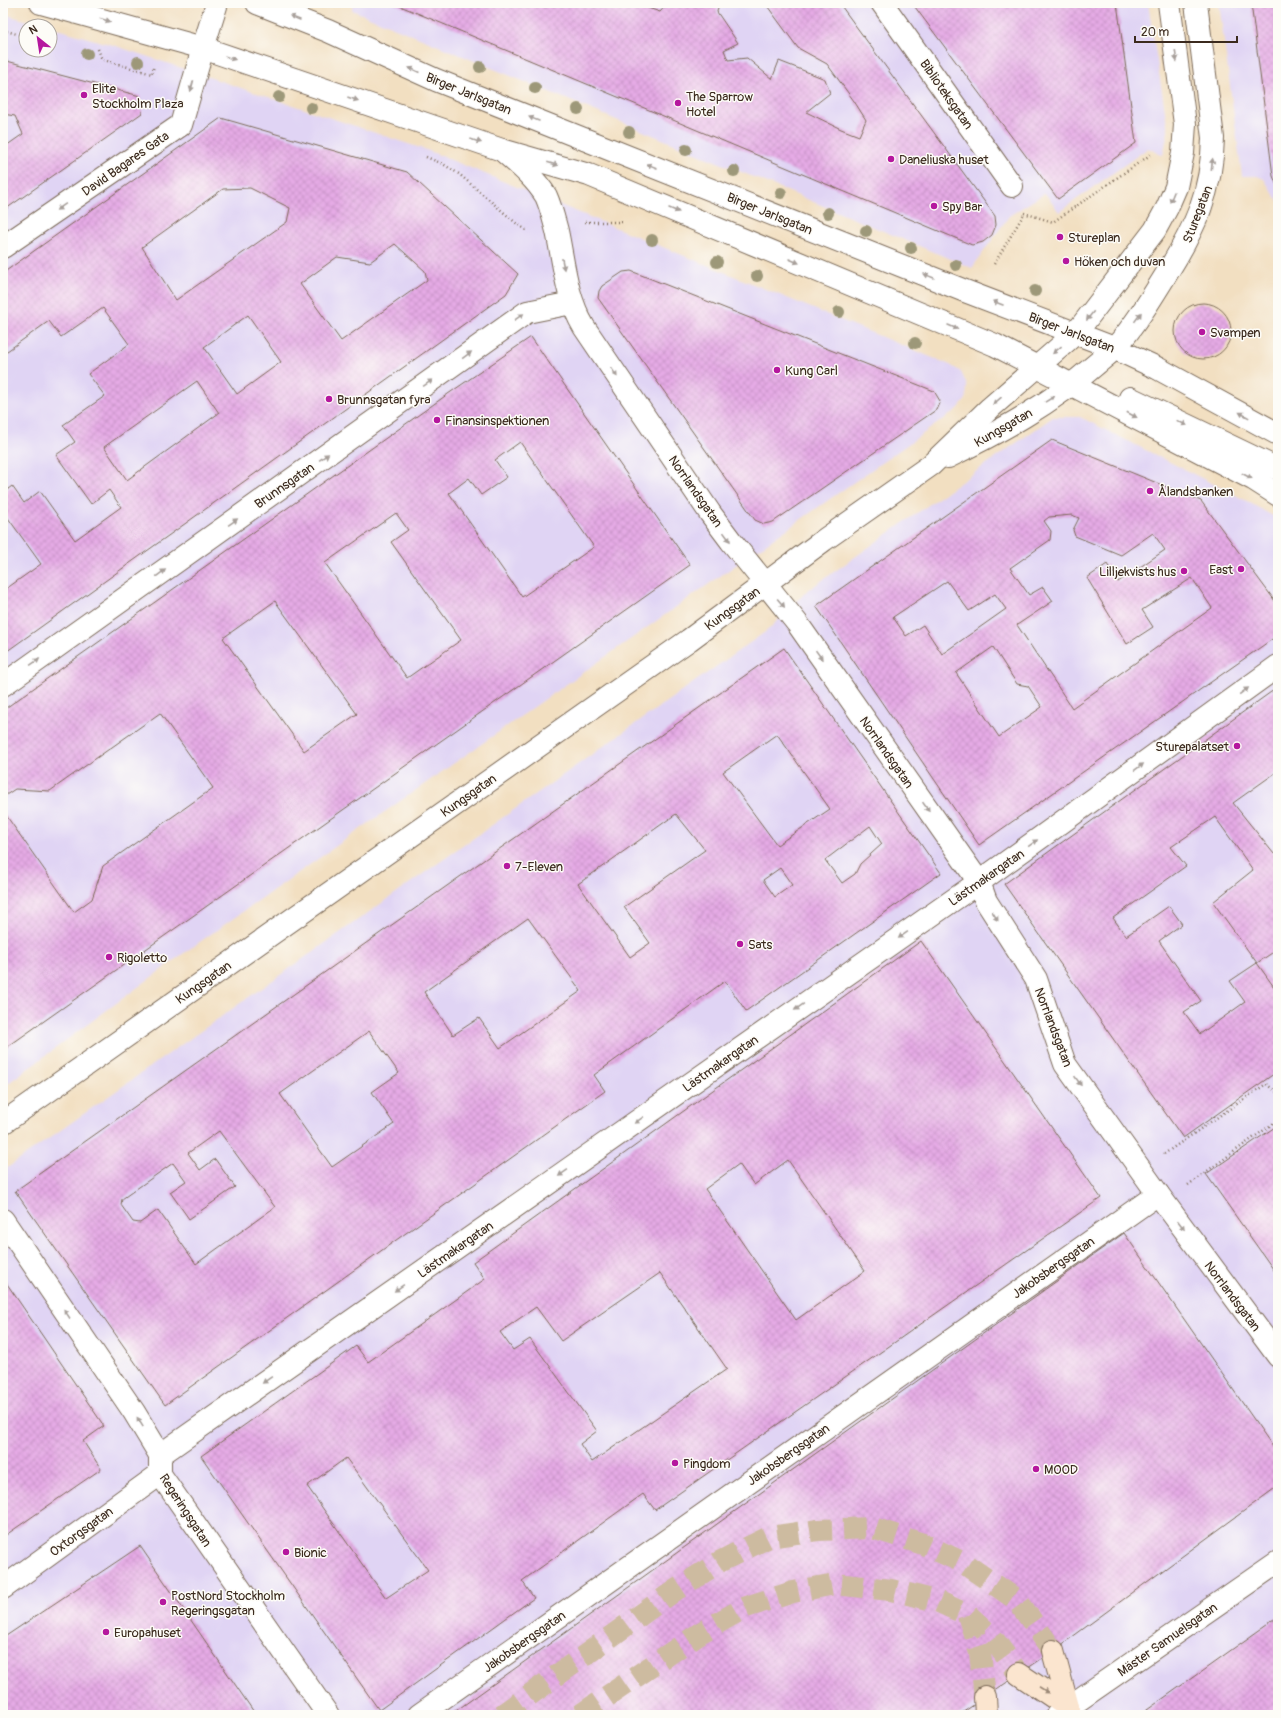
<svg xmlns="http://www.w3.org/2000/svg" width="1281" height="1718" font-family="Pangolin,sans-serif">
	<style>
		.built { fill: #e0d4f4 }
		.building { fill: url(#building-cross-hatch); fill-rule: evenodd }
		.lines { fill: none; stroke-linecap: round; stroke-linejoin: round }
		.secondary-tunnel { stroke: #cdbba0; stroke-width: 22; stroke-dasharray: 22 11; stroke-linecap: butt }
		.pedestrian-casing { stroke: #7b6957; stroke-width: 24 }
		.minor-casing { stroke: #7b6957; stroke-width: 24 }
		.tertiary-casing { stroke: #7b6957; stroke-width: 24 }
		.secondary-casing { stroke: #7b6957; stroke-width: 24 }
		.path { stroke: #7b6957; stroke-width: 2.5; stroke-dasharray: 1 3; stroke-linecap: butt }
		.pedestrian { stroke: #fff; stroke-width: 22 }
		.minor { stroke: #fff; stroke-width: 22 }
		.tertiary { stroke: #fff; stroke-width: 22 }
		.secondary { stroke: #fbe5cf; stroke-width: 22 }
		.tree { fill: #9d9879 }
		.oneway { fill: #a79f9a }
		.oneway2 { fill: #9b8876 }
		.poi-dot { fill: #b5179e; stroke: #fdfcf7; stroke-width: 1.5 }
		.labels { text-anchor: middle; stroke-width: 3; stroke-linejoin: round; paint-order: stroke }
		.poi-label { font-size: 13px; fill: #3b2a1e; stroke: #fdfcf7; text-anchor: start }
		.street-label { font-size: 13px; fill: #3b2a1e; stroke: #fdfcf7 }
	</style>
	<defs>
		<pattern id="building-cross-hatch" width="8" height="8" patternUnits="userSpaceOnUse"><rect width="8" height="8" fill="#e5aae5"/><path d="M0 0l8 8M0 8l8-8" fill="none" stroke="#c592c4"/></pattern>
	</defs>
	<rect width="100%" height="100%" fill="#fdfcf7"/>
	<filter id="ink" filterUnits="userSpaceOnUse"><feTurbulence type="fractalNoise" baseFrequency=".025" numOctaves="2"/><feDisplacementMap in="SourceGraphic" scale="8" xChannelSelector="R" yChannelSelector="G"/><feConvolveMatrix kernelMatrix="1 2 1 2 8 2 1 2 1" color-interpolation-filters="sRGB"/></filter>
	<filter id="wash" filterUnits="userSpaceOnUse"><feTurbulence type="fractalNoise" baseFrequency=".012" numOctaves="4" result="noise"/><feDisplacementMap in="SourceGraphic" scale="16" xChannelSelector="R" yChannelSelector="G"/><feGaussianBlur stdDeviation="0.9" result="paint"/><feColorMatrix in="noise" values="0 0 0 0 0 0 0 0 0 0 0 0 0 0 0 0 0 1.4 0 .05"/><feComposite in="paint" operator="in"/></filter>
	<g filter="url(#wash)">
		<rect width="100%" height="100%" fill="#f2dfc1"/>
		<g class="built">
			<path d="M353,3H1148L1168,131L1163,155L1148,148L1059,212L1045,193L1009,216L972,268L352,10Z"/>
			<path d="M1219,3H1278V201L1264,179L1257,176H1242Z"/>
			<path d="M3,14L46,26H26V50H50V27L116,46L429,151L950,365L961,372L967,385L966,399L958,409L184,953L3,1087Z"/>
			<path d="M1053,417H1080L1245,500L1278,519V1715H3V1171L768,630L807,591Z"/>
		</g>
		<g id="blocks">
			<g class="building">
				<path d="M393,3H633L660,12L668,3H719L717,12L738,43L724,50L728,60L747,58L772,79L779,61L825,79L830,93L806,112L841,129L859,136L866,120L854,101L827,64L798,48L765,3H839L995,216L996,225L992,235L983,242L972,245Z"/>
				<path d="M912,3H1117L1136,143L1058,199Z"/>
				<path d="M1251,3H1278V188L1273,176Z"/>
				<path d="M3,60L140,96L142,113L3,211V148L23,134L15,116L3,114Z"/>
				<path d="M221,118L407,172L518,274L506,294L3,654V591L41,564L3,511V493L12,486L24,503L40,491L75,540L121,507L109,490L91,504L56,455L75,442L63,425L105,396L88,374L129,344L103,308L61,337L49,321L3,354V273ZM250,188L290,208L287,222L176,300L142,247L223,189ZM395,244L425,271L427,280L341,341L300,284L337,257L370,262ZM248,315L281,362L237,394L204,347ZM197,381L219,413L127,480L104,447Z"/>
				<path d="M631,271L934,391L940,401L936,410L773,522L764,524L755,520L598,298L599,291L602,286L623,272Z"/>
				<circle cx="1203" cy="331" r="28"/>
				<path d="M531,337L690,565L3,1050V811L74,912L92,899L103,866L213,788L160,713L50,791L15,789L3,797V710L448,394ZM520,442L594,547L522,597L449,493L469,478L481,495L507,477L495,460ZM396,513L408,530L391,542L461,640L407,678L325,563ZM275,601L357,714L304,751L223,638Z"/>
				<path d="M1052,440L1201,501L1278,605V635L979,845L816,606ZM1072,515L1079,518L1073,530L1075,536L1121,555L1153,533L1165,550L1118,582L1107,564L1087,578L1127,644L1153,627L1142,610L1192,578L1212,608L1072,708L1017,625L1053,601L1043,587L1029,595L1010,568L1050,540L1051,531L1044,521L1049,517ZM947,581L969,611L995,594L1006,609L942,654L923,625L906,636L893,617ZM993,647L1017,684L1028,686L1042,707L999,737L956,673Z"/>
				<path d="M784,648L941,873L746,1011L725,981L594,1075L605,1091L165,1405L15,1191ZM777,734L830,809L777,845L723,772ZM676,814L705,850L624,907L650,943L630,957L578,884ZM870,826L882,844L860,864L855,874L842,883L825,860ZM780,868L792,885L775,897L763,880ZM528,918L581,991L500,1048L479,1018L453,1035L424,992ZM369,1031L399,1073L372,1092L394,1124L332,1167L280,1094ZM219,1131L275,1207L196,1264L158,1210L140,1223L133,1222L121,1205L122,1199L173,1163L186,1181L170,1192L189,1219L235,1187L215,1159L200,1170L188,1153Z"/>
				<path d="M1278,687V771L1233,803L1274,854L1278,851V949L1257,963L1213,902L1253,870L1215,817L1171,847L1186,866L1113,918L1126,936L1169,906L1182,924L1159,941L1201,1001L1184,1012L1200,1034L1245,1002L1230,981L1257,963L1274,987L1278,984V1071L1183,1138L1004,884Z"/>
				<path d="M921,941L1101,1198L655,1510L643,1494L522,1581L534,1598L379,1710L201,1456L356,1346L368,1362L485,1279L473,1262ZM788,1160L865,1271L796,1320L705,1189L739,1164L754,1185ZM660,1273L727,1369L592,1462L580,1444L597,1431L530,1339L513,1350L500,1332L536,1307L561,1341ZM346,1458L428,1570L386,1598L307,1486Z"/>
				<path d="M1278,1125V1276L1206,1174Z"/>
				<path d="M1124,1233L1278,1454V1486L1053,1651L959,1715H450Z"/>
				<path d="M3,1278L104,1426L83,1441L101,1469L3,1537Z"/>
				<path d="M140,1546L256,1715H3V1638Z"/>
				<path d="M1278,1617V1715H1140L1272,1621Z"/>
			</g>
		</g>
	</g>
	<g filter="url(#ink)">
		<use href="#blocks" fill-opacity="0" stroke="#7b6957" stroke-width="1"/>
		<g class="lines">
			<g class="secondary-tunnel">
				<path d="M968,1615L980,1653L985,1697"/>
				<path d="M502,1715L674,1591L721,1561L769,1537L818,1530L873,1528L923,1544L962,1562L1017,1600L1053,1651"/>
				<path d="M580,1715L700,1633L746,1607L793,1592L835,1584L891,1590L937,1601L968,1615L991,1636L1019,1674"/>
			</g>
			<defs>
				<g id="pedestrian">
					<path d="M979,882L1278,666"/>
					<path d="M419,1715L1158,1194"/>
				</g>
				<g id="minor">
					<path d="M882,3L1012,186"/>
					<path d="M3,247L181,125L203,48"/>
					<path d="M3,685L527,312L572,303"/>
					<path d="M3,1220L134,1412L160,1455V1474L328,1715"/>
					<path d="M160,1455L979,882"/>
					<path d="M3,1588L160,1474"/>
					<path d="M1057,1715L1278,1562"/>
				</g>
				<g id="tertiary">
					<path d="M41,3L203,48L502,150L589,175L995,345L1253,479L1278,495"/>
					<path d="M257,3L328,31L436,80L965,291L1114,348L1157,368L1278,434"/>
					<path d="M203,48L217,3"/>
					<path d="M502,150C518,164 535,178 546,196C551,207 554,220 557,231C564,264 566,297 584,327L710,513L731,541L797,623L979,882L986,901L1036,979L1065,1064L1158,1194L1278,1356"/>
					<path d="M1130,398L1278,469"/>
					<path d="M948,457C999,432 1051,404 1094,366C1101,360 1109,354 1115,348C1135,325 1151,299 1167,273C1195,228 1212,192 1213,138L1196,3"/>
					<path d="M3,1123L689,640L824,540L931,465L990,408L1076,333L1155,230L1167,208L1176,187L1183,153L1185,124L1169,3"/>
				</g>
				<g id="secondary">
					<path d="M1053,1651L1068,1707"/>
					<path d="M1019,1674L1068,1707"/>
					<path d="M985,1697L986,1715"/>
				</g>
			</defs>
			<use href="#pedestrian" class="pedestrian-casing"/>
			<use href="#minor" class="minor-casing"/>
			<use href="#tertiary" class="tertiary-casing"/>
			<use href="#secondary" class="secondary-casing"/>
			<g class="path">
				<path d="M3,30L20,35H26"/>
				<path d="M98,49L101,57L104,60L152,74L154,65"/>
				<path d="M426,157L443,164L459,174L516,223L526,230"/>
				<path d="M1024,213L1053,222L1153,153"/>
				<path d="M585,222H622"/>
				<path d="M994,264L1024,214"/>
				<path d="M1164,1154L1266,1084L1278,1093"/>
				<path d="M1188,1185L1278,1120"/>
			</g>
			<use href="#pedestrian" class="pedestrian"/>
			<use href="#minor" class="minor"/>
			<use href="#tertiary" class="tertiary"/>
			<use href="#secondary" class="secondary"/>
		</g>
		<g class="tree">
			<circle cx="87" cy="54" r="6"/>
			<circle cx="138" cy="62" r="6"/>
			<circle cx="480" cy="67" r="6"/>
			<circle cx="535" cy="88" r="6"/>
			<circle cx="279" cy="97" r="6"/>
			<circle cx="311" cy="108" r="6"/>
			<circle cx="578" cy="109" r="6"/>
			<circle cx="629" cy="132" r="6"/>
			<circle cx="686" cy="150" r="6"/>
			<circle cx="734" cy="171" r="6"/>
			<circle cx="781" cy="193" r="6"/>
			<circle cx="828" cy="213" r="6"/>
			<circle cx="866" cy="231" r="6"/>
			<circle cx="652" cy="240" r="6"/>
			<circle cx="911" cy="248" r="6"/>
			<circle cx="717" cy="262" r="6"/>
			<circle cx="956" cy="265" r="6"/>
			<circle cx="757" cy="276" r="6"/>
			<circle cx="1035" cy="291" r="6"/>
			<circle cx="839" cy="312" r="6"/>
			<circle cx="915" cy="343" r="6"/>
		</g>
		<defs><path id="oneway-solid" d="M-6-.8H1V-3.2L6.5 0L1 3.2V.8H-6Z"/></defs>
		<g class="oneway">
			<use href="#oneway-solid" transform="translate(295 18) rotate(-158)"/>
			<use href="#oneway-solid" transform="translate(105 20) rotate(16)"/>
			<use href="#oneway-solid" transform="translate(1176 56) rotate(82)"/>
			<use href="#oneway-solid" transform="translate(230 58) rotate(19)"/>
			<use href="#oneway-solid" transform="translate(414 70) rotate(-156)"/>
			<use href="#oneway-solid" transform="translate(192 86) rotate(105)"/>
			<use href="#oneway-solid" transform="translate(353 99) rotate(19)"/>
			<use href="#oneway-solid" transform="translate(534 119) rotate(-158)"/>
			<use href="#oneway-solid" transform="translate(476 141) rotate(19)"/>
			<use href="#oneway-solid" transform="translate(553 164) rotate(16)"/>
			<use href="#oneway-solid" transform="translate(1212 164) rotate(-83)"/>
			<use href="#oneway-solid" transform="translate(652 166) rotate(-158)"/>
			<use href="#oneway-solid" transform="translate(1172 197) rotate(112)"/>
			<use href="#oneway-solid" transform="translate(61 207) rotate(145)"/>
			<use href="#oneway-solid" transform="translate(674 210) rotate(23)"/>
			<use href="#oneway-solid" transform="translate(794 261) rotate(23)"/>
			<use href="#oneway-solid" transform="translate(563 264) rotate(79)"/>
			<use href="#oneway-solid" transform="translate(929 276) rotate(-158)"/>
			<use href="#oneway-solid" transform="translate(998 303) rotate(-159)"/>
			<use href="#oneway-solid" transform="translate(1090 316) rotate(128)"/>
			<use href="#oneway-solid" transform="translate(519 317) rotate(-35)"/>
			<use href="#oneway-solid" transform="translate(1138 317) rotate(-54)"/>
			<use href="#oneway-solid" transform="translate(953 327) rotate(23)"/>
			<use href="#oneway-solid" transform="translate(1057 350) rotate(140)"/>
			<use href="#oneway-solid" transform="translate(467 355) rotate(-36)"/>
			<use href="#oneway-solid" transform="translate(614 372) rotate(56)"/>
			<use href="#oneway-solid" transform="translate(428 383) rotate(-35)"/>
			<use href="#oneway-solid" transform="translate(1050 399) rotate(-32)"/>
			<use href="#oneway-solid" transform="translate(997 401) rotate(139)"/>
			<use href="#oneway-solid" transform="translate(1132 415) rotate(28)"/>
			<use href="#oneway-solid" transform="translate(1244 415) rotate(-151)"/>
			<use href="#oneway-solid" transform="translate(1182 423) rotate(26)"/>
			<use href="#oneway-solid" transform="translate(324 457) rotate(-35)"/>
			<use href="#oneway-solid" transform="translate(1247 476) rotate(28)"/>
			<use href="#oneway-solid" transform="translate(233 522) rotate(-35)"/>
			<use href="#oneway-solid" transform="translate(727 537) rotate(54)"/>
			<use href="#oneway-solid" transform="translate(161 573) rotate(-36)"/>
			<use href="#oneway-solid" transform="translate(781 603) rotate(50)"/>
			<use href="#oneway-solid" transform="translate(819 655) rotate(55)"/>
			<use href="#oneway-solid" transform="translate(35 662) rotate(-35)"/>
			<use href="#oneway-solid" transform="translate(1244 691) rotate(-36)"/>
			<use href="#oneway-solid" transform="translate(1139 767) rotate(-36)"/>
			<use href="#oneway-solid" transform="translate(926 807) rotate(55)"/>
			<use href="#oneway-solid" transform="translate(1033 843) rotate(-36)"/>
			<use href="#oneway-solid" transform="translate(995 916) rotate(57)"/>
			<use href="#oneway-solid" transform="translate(903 935) rotate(145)"/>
			<use href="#oneway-solid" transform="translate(799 1007) rotate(145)"/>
			<use href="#oneway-solid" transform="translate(1078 1081) rotate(55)"/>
			<use href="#oneway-solid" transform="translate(639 1120) rotate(145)"/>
			<use href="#oneway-solid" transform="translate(563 1173) rotate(145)"/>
			<use href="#oneway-solid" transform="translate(1181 1225) rotate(53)"/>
			<use href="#oneway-solid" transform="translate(399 1288) rotate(145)"/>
			<use href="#oneway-solid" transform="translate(67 1314) rotate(-124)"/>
			<use href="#oneway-solid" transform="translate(267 1380) rotate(145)"/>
			<use href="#oneway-solid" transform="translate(140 1422) rotate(-122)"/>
		</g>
		<use class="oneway2" href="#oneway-solid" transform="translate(1044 1690) rotate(33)"/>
	</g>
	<g class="poi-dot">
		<circle cx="84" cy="95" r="4"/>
		<circle cx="678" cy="103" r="4"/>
		<circle cx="891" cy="159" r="4"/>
		<circle cx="934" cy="206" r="4"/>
		<circle cx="1060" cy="237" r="4"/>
		<circle cx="1066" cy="261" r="4"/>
		<circle cx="1202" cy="332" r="4"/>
		<circle cx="777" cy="370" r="4"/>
		<circle cx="329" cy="399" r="4"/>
		<circle cx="437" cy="420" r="4"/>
		<circle cx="1150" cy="491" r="4"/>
		<circle cx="1241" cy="569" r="4"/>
		<circle cx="1184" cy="571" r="4"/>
		<circle cx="1237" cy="746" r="4"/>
		<circle cx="507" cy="866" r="4"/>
		<circle cx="740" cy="944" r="4"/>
		<circle cx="109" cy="957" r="4"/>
		<circle cx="675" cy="1463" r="4"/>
		<circle cx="1036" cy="1469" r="4"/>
		<circle cx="286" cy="1552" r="4"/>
		<circle cx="163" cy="1602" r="4"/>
		<circle cx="106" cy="1632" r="4"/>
	</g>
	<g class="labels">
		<g class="poi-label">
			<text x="92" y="93">Elite<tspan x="92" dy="15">Stockholm Plaza</tspan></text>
			<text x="686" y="101">The Sparrow<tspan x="686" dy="15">Hotel</tspan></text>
			<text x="899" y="164">Daneliuska huset</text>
			<text x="942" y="211">Spy Bar</text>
			<text x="1068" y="242">Stureplan</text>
			<text x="1074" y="266">Höken och duvan</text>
			<text x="1210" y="337">Svampen</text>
			<text x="785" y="375">Kung Carl</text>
			<text x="337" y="404">Brunnsgatan fyra</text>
			<text x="445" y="425">Finansinspektionen</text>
			<text x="1158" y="496">Ålandsbanken</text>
			<text x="1233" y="574" text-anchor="end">East</text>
			<text x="1176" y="576" text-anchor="end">Lilljekvists hus</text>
			<text x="1229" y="751" text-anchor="end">Sturepalatset</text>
			<text x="515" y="871">7-Eleven</text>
			<text x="748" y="949">Sats</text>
			<text x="117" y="962">Rigoletto</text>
			<text x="683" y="1468">Pingdom</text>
			<text x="1044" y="1474">MOOD</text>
			<text x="294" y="1557">Bionic</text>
			<text x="171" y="1600">PostNord Stockholm<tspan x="171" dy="15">Regeringsgatan</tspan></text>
			<text x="114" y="1637">Europahuset</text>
		</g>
		<g class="street-label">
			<text transform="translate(469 93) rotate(22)" y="5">Birger Jarlsgatan</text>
			<text transform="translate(947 94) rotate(55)" y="5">Biblioteksgatan</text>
			<text transform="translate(125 163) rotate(-35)" y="5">David Bagares Gata</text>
			<text transform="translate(770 213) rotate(22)" y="5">Birger Jarlsgatan</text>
			<text transform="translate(1197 214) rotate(-69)" y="5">Sturegatan</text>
			<text transform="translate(1072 332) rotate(21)" y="5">Birger Jarlsgatan</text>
			<text transform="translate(1003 427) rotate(-30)" y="5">Kungsgatan</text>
			<text transform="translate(284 485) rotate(-35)" y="5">Brunnsgatan</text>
			<text transform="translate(696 491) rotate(55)" y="5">Norrlandsgatan</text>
			<text transform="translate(732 608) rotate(-36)" y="5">Kungsgatan</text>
			<text transform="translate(887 752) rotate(55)" y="5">Norrlandsgatan</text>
			<text transform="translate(468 795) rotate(-35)" y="5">Kungsgatan</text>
			<text transform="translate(986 877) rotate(-35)" y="5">Lästmakargatan</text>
			<text transform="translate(203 982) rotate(-35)" y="5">Kungsgatan</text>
			<text transform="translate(1054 1027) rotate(69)" y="5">Norrlandsgatan</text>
			<text transform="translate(720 1063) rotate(-35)" y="5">Lästmakargatan</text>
			<text transform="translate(455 1249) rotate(-35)" y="5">Lästmakargatan</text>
			<text transform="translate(1053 1267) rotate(-35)" y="5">Jakobsbergsgatan</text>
			<text transform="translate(1233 1296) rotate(53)" y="5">Norrlandsgatan</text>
			<text transform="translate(788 1454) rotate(-35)" y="5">Jakobsbergsgatan</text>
			<text transform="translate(186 1510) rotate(57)" y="5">Regeringsgatan</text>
			<text transform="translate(81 1531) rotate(-36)" y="5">Oxtorgsgatan</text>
			<text transform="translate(1167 1639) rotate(-35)" y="5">Mäster Samuelsgatan</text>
			<text transform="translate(524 1641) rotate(-35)" y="5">Jakobsbergsgatan</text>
		</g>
	</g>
	<rect width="1281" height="1718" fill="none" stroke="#fdfcf7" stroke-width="16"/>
	<g transform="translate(38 38) rotate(330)"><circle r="19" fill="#fdfcf7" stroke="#afa8a0"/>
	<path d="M0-3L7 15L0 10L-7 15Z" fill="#b5179e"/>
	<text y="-6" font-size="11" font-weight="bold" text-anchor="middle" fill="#3b2a1e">N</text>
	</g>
	<path d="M1135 36v6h102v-6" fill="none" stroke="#3b2a1e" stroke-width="2"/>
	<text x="1141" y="36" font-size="12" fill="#3b2a1e" stroke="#fdfcf7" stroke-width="3" paint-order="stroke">20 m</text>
</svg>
